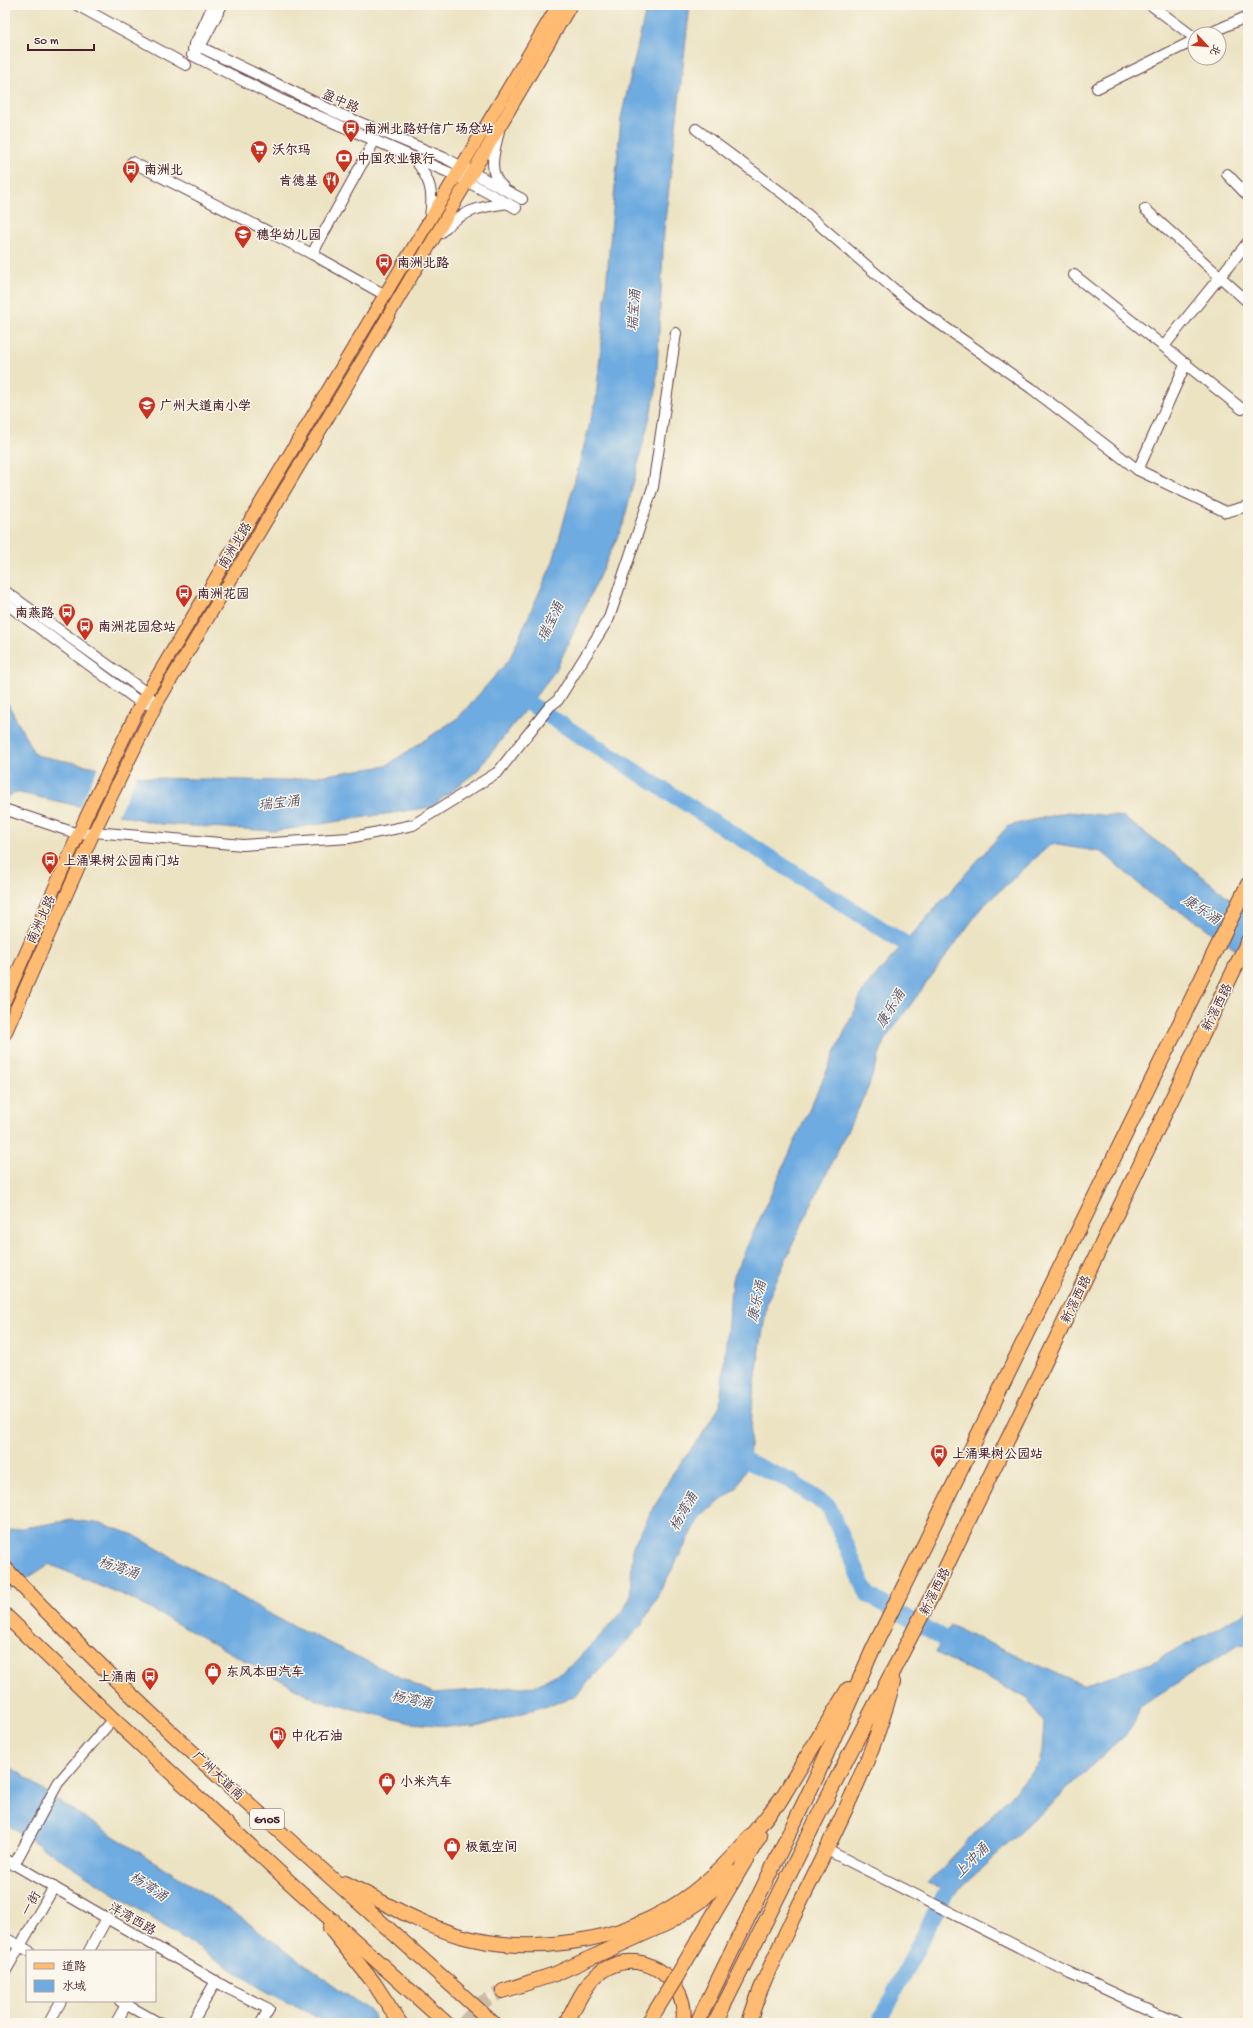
<svg xmlns="http://www.w3.org/2000/svg" width="1253" height="2028" font-family="'Gochi Hand','LXGW WenKai TC',sans-serif">
	<style>
		.water { fill: #6eabe0; stroke: #5c6586 }
		.pier { fill: #ece3c3 }
		.lines { fill: none; stroke-linecap: round; stroke-linejoin: round }
		.river { stroke: #6eabe0; stroke-width: 16 }
		.highway-tunnel { stroke: #ccbca5; stroke-width: 14; stroke-dasharray: 14 7; stroke-linecap: butt }
		.minor-casing { stroke: #623c42; stroke-width: 12 }
		.major-casing { stroke: #623c42; stroke-width: 14 }
		.highway-casing { stroke: #623c42; stroke-width: 16 }
		.minor { stroke: #fff; stroke-width: 10 }
		.major { stroke: #ffbb71; stroke-width: 12 }
		.highway { stroke: #ffbb71; stroke-width: 14 }
		.highway-bridge-casing { stroke: #623c42; stroke-width: 16; stroke-linecap: butt }
		.highway-bridge { stroke: #ffbb71; stroke-width: 14 }
		.labels { text-anchor: middle; stroke-width: 3; stroke-linejoin: round; paint-order: stroke }
		.shield { fill: #fbf7ec; stroke: #7f6065; stroke-width: 1 }
		.shield-label { font-size: 12px; font-weight: bold; fill: #4a1f2b }
		.street-label { font-size: 13px; fill: #4a1f2b; stroke: #fbf7ec }
		.poi-label { font-size: 13px; font-weight: bold; fill: #4a1f2b; stroke: #fbf7ec; text-anchor: start }
		.water-label { font-size: 14px; font-style: italic; fill: #57506a; stroke: #fbf7ec }
	</style>
	<rect width="100%" height="100%" fill="#fbf7ec"/>
	<filter id="ink" filterUnits="userSpaceOnUse"><feTurbulence type="fractalNoise" baseFrequency=".025" numOctaves="2"/><feDisplacementMap in="SourceGraphic" scale="8" xChannelSelector="R" yChannelSelector="G"/><feConvolveMatrix kernelMatrix="1 2 1 2 8 2 1 2 1" color-interpolation-filters="sRGB"/></filter>
	<filter id="wash" filterUnits="userSpaceOnUse"><feTurbulence type="fractalNoise" baseFrequency=".012" numOctaves="4" result="noise"/><feDisplacementMap in="SourceGraphic" scale="16" xChannelSelector="R" yChannelSelector="G"/><feGaussianBlur stdDeviation="0.9" result="paint"/><feColorMatrix in="noise" values="0 0 0 0 0 0 0 0 0 0 0 0 0 0 0 0 0 1.4 0 .05"/><feComposite in="paint" operator="in"/></filter>
	<g filter="url(#wash)">
		<rect width="100%" height="100%" fill="#ece3c3"/>
		<g class="water">
			<path d="M647,5H690L664,230L656,391L623,525L556,670L477,771L431,807L274,831L161,824L15,792L5,799V698L35,755L151,778L285,781L386,766L459,717L509,660L553,562L596,401L621,118Z"/>
			<path d="M1067,812L1123,817L1187,864L1248,913V959L1195,920L1154,897L1102,852L1051,844L982,907L884,1041L868,1088L799,1230L767,1302L753,1396L749,1462L737,1488L701,1516L641,1626L574,1697L474,1728L411,1723L317,1700L132,1599L49,1564L5,1593V1534L11,1530L72,1520L103,1524L134,1535L277,1618L433,1693L535,1686L570,1667L618,1617L630,1598L633,1546L673,1473L703,1433L720,1405L732,1280L864,989L1008,826Z"/>
			<path d="M1248,1611V1645L1239,1644L1140,1706L1131,1730L955,1893L928,1883L1041,1763L1044,1723L1027,1698L936,1653L950,1625L1082,1685L1151,1663Z"/>
			<path d="M5,1763L66,1806L229,1909L372,2013L377,2023H328L262,1989L5,1823Z"/>
		</g>
		<path class="pier" d="M99,765L138,773L117,817L79,808Z"/>
		<g class="lines">
			<g class="river">
				<path d="M509,700L530,704L923,955"/>
				<path d="M730,1453L792,1482L829,1507L868,1595L961,1648"/>
				<path d="M879,2023L954,1876L958,1872"/>
			</g>
		</g>
	</g>
	<g filter="url(#ink)">
		<g class="lines">
			<path class="highway-tunnel" d="M464,2023L483,2002L503,1991"/>
			<defs>
				<g id="minor">
					<path d="M77,5L186,65"/>
					<path d="M1151,5L1195,38"/>
					<path d="M1208,34L1248,16"/>
					<path d="M194,44L335,112L447,159L522,199"/>
					<path d="M193,49L213,5"/>
					<path d="M196,51L200,47L222,5"/>
					<path d="M192,55L279,99L457,176L516,208"/>
					<path d="M1097,88L1195,40"/>
					<path d="M696,129L786,196L909,302L1031,388L1138,470L1226,512L1248,506"/>
					<path d="M499,131C495,149 486,173 503,187"/>
					<path d="M414,158C430,180 434,190 430,217"/>
					<path d="M132,162L312,254L385,295"/>
					<path d="M1227,174L1248,196"/>
					<path d="M1145,209L1248,302"/>
					<path d="M440,233C461,211 478,207 508,203"/>
					<path d="M312,254L375,140"/>
					<path d="M1074,275L1242,409"/>
					<path d="M1164,346L1248,242"/>
					<path d="M1138,470L1186,363"/>
					<path d="M5,591L147,693L156,705"/>
					<path d="M5,603L141,703L148,704"/>
					<path d="M5,812L7,810L78,834L94,832L243,845L349,838L413,825L498,772L550,706L558,700L609,618L653,487L676,333"/>
					<path d="M825,1849L1070,1973L1179,2023"/>
					<path d="M5,1859L229,1989L269,2009L261,2023"/>
					<path d="M14,1865L58,1783L113,1719"/>
					<path d="M5,1938L29,1951"/>
					<path d="M89,1951L107,1918"/>
					<path d="M5,1972L54,1887"/>
					<path d="M120,2001L159,2023"/>
					<path d="M49,2023L61,2001"/>
					<path d="M116,2023L128,2001"/>
					<path d="M192,2023L216,1981"/>
				</g>
				<g id="major">
					<path d="M5,1000L85,819L141,703L558,5"/>
					<path d="M5,1034L94,832L156,705L370,347L571,5"/>
				</g>
				<g id="highway">
					<path d="M5,1568C157,1730 329,1873 493,2023"/>
					<path d="M5,1615L113,1719L297,1889L446,2023"/>
					<path d="M778,1804L848,1689"/>
					<path d="M345,1883C383,1902 420,1924 460,1936C497,1946 533,1948 571,1942C673,1928 723,1873 783,1796"/>
					<path d="M330,1928L374,1983L400,2023"/>
					<path d="M677,1976L760,1836"/>
					<path d="M503,1991L555,1974L670,1922L701,1901L730,1872"/>
					<path d="M567,2023C576,2004 588,1976 609,1967C646,1948 690,1983 683,2023"/>
					<path d="M648,2023L666,1994"/>
					<path d="M697,2023L816,1778L873,1649L1248,884"/>
					<path d="M715,2023L840,1772L936,1588L1248,941"/>
					<path d="M749,2023C759,1988 776,1955 791,1922C828,1844 872,1766 893,1682"/>
				</g>
			</defs>
			<use href="#minor" class="minor-casing"/>
			<use href="#major" class="major-casing"/>
			<use href="#highway" class="highway-casing"/>
			<use href="#minor" class="minor"/>
			<use href="#major" class="major"/>
			<use href="#highway" class="highway"/>
			<defs>
				<path id="highway-bridge" d="M666,1994L677,1976"/>
			</defs>
			<use href="#highway-bridge" class="highway-bridge-casing"/>
			<use href="#highway-bridge" class="highway-bridge"/>
		</g>
	</g>
	<defs>
		<symbol id="bus-pin" viewBox="-11 -11 22 30"><path d="M0 17L-7.5 6A9.5 9.5 0 1 1 7.5 6Z" fill="#c8321e" stroke="#fbf7ec"/><path d="M-5-6H5V4H4V6H2V4H-2V6H-4V4H-5ZM-3.5-4V0h7V-4ZM-3.5 1.2v1.5H-2V1.2ZM2 1.2v1.5H3.5V1.2Z" fill="#fff"/></symbol>
		<symbol id="supermarket-pin" viewBox="-11 -11 22 30"><path d="M0 17L-7.5 6A9.5 9.5 0 1 1 7.5 6Z" fill="#c8321e" stroke="#fbf7ec"/><path d="M-6-5.5h2.5l.6 2H6L4.5 2H-2.5L-4.4-4H-6ZM-1.5 3.2a1.3 1.3 0 1 0 .1 0ZM3 3.2a1.3 1.3 0 1 0 .1 0Z" fill="#fff"/></symbol>
		<symbol id="bank-pin" viewBox="-11 -11 22 30"><path d="M0 17L-7.5 6A9.5 9.5 0 1 1 7.5 6Z" fill="#c8321e" stroke="#fbf7ec"/><path d="M-6-4H6V4H-6ZM0-2.3a2.3 2.3 0 1 0 0 4.6a2.3 2.3 0 1 0 0-4.6Z" fill="#fff"/></symbol>
		<symbol id="restaurant-pin" viewBox="-11 -11 22 30"><path d="M0 17L-7.5 6A9.5 9.5 0 1 1 7.5 6Z" fill="#c8321e" stroke="#fbf7ec"/><path d="M-5-6h1v4h1v-4h1v4h1v-4h1v5L-1.5 .5V6h-2V.5L-5-1ZM5-6V6H3V1.5H1.5Q1.5-4 5-6Z" fill="#fff"/></symbol>
		<symbol id="school-pin" viewBox="-11 -11 22 30"><path d="M0 17L-7.5 6A9.5 9.5 0 1 1 7.5 6Z" fill="#c8321e" stroke="#fbf7ec"/><path d="M0-5L7-2L0 1L-7-2ZM-4 1L0 2.5L4 1V4Q0 6-4 4Z" fill="#fff"/></symbol>
		<symbol id="shop-pin" viewBox="-11 -11 22 30"><path d="M0 17L-7.5 6A9.5 9.5 0 1 1 7.5 6Z" fill="#c8321e" stroke="#fbf7ec"/><path d="M-5-2.5h2.3a2.7 3.5 0 0 1 5.4 0H5L5.5 6h-11ZM-1.5-2.5h3a1.5 2.3 0 0 0-3 0Z" fill="#fff"/></symbol>
		<symbol id="fuel-pin" viewBox="-11 -11 22 30"><path d="M0 17L-7.5 6A9.5 9.5 0 1 1 7.5 6Z" fill="#c8321e" stroke="#fbf7ec"/><path d="M-5.5-6h7V0h2V4h1.3V-2.5L3-4.5l.8-.8L6-3V5H2.5V1h-1V6h-7ZM-4.2-4.7v3.2H.2V-4.7Z" fill="#fff"/></symbol>
	</defs>
	<g fill-rule="evenodd">
		<use href="#bus-pin" x="341" y="118" width="20" height="27"/>
		<use href="#supermarket-pin" x="249" y="139" width="20" height="27"/>
		<use href="#bank-pin" x="334" y="148" width="20" height="27"/>
		<use href="#bus-pin" x="121" y="159" width="20" height="27"/>
		<use href="#restaurant-pin" x="321" y="170" width="20" height="27"/>
		<use href="#school-pin" x="233" y="224" width="20" height="27"/>
		<use href="#bus-pin" x="374" y="252" width="20" height="27"/>
		<use href="#school-pin" x="137" y="395" width="20" height="27"/>
		<use href="#bus-pin" x="174" y="583" width="20" height="27"/>
		<use href="#bus-pin" x="57" y="602" width="20" height="27"/>
		<use href="#bus-pin" x="75" y="616" width="20" height="27"/>
		<use href="#bus-pin" x="40" y="850" width="20" height="27"/>
		<use href="#bus-pin" x="929" y="1443" width="20" height="27"/>
		<use href="#shop-pin" x="203" y="1661" width="20" height="27"/>
		<use href="#bus-pin" x="140" y="1666" width="20" height="27"/>
		<use href="#fuel-pin" x="268" y="1725" width="20" height="27"/>
		<use href="#shop-pin" x="377" y="1771" width="20" height="27"/>
		<use href="#shop-pin" x="442" y="1836" width="20" height="27"/>
	</g>
	<g class="labels">
		<rect class="shield" x="250" y="1809" width="34" height="20" rx="3"/>
		<g class="shield-label">
			<text x="267" y="1823">G105</text>
		</g>
		<g class="street-label">
			<text transform="translate(341 100) rotate(24)" y="5">盈中路</text>
			<text transform="translate(234 545) rotate(-59)" y="5">南洲北路</text>
			<text transform="translate(40 919) rotate(-66)" y="5">南洲北路</text>
			<text transform="translate(1216 1007) rotate(-64)" y="5">新滘西路</text>
			<text transform="translate(1075 1299) rotate(-64)" y="5">新滘西路</text>
			<text transform="translate(934 1591) rotate(-63)" y="5">新滘西路</text>
			<text transform="translate(219 1775) rotate(43)" y="5">广州大道南</text>
			<text transform="translate(30 1903) rotate(-60)" y="5">一街</text>
			<text transform="translate(133 1918) rotate(30)" y="5">洋湾西路</text>
		</g>
		<g class="poi-label">
			<text x="364" y="133">南洲北路好信广场总站</text>
			<text x="272" y="154">沃尔玛</text>
			<text x="357" y="163">中国农业银行</text>
			<text x="144" y="174">南洲北</text>
			<text x="318" y="185" text-anchor="end">肯德基</text>
			<text x="256" y="239">穗华幼儿园</text>
			<text x="397" y="267">南洲北路</text>
			<text x="160" y="410">广州大道南小学</text>
			<text x="197" y="598">南洲花园</text>
			<text x="54" y="617" text-anchor="end">南燕路</text>
			<text x="98" y="631">南洲花园总站</text>
			<text x="63" y="865">上涌果树公园南门站</text>
			<text x="952" y="1458">上涌果树公园站</text>
			<text x="226" y="1676">东风本田汽车</text>
			<text x="137" y="1681" text-anchor="end">上涌南</text>
			<text x="291" y="1740">中化石油</text>
			<text x="400" y="1786">小米汽车</text>
			<text x="465" y="1851">极氪空间</text>
		</g>
		<g class="water-label">
			<text transform="translate(633 310) rotate(-85)" y="5">瑞宝涌</text>
			<text transform="translate(550 621) rotate(-64)" y="5">瑞宝涌</text>
			<text transform="translate(279 802) rotate(-6)" y="5">瑞宝涌</text>
			<text transform="translate(1202 909) rotate(34)" y="5">康乐涌</text>
			<text transform="translate(890 1008) rotate(-58)" y="5">康乐涌</text>
			<text transform="translate(756 1301) rotate(-77)" y="5">康乐涌</text>
			<text transform="translate(683 1511) rotate(-60)" y="5">杨湾涌</text>
			<text transform="translate(119 1567) rotate(19)" y="5">杨湾涌</text>
			<text transform="translate(412 1699) rotate(12)" y="5">杨湾涌</text>
			<text transform="translate(971 1860) rotate(-45)" y="5">上冲涌</text>
			<text transform="translate(149 1886) rotate(34)" y="5">杨湾涌</text>
		</g>
	</g>
	<rect width="1253" height="2028" fill="none" stroke="#fbf7ec" stroke-width="20"/>
	<rect x="26" y="1950" width="130" height="52" fill="#fbf7ec" stroke="#b4a19f"/>
	<rect x="34" y="1963" width="20" height="6" fill="#ffbb71" stroke="#b4a19f"/>
	<text x="62" y="1970" font-size="12" fill="#4a1f2b">道路</text>
	<rect x="34" y="1980" width="20" height="12" fill="#6eabe0" stroke="#b4a19f"/>
	<text x="62" y="1990" font-size="12" fill="#4a1f2b">水域</text>
	<g transform="translate(1207 46) rotate(116)"><circle r="19" fill="#fbf7ec" stroke="#b4a19f"/>
	<path d="M0-3L7 15L0 10L-7 15Z" fill="#c8321e"/>
	<text y="-6" font-size="11" font-weight="bold" text-anchor="middle" fill="#4a1f2b">北</text>
	</g>
	<path d="M28 44v6h66v-6" fill="none" stroke="#4a1f2b" stroke-width="2"/>
	<text x="34" y="44" font-size="12" fill="#4a1f2b" stroke="#fbf7ec" stroke-width="3" paint-order="stroke">50 m</text>
</svg>
